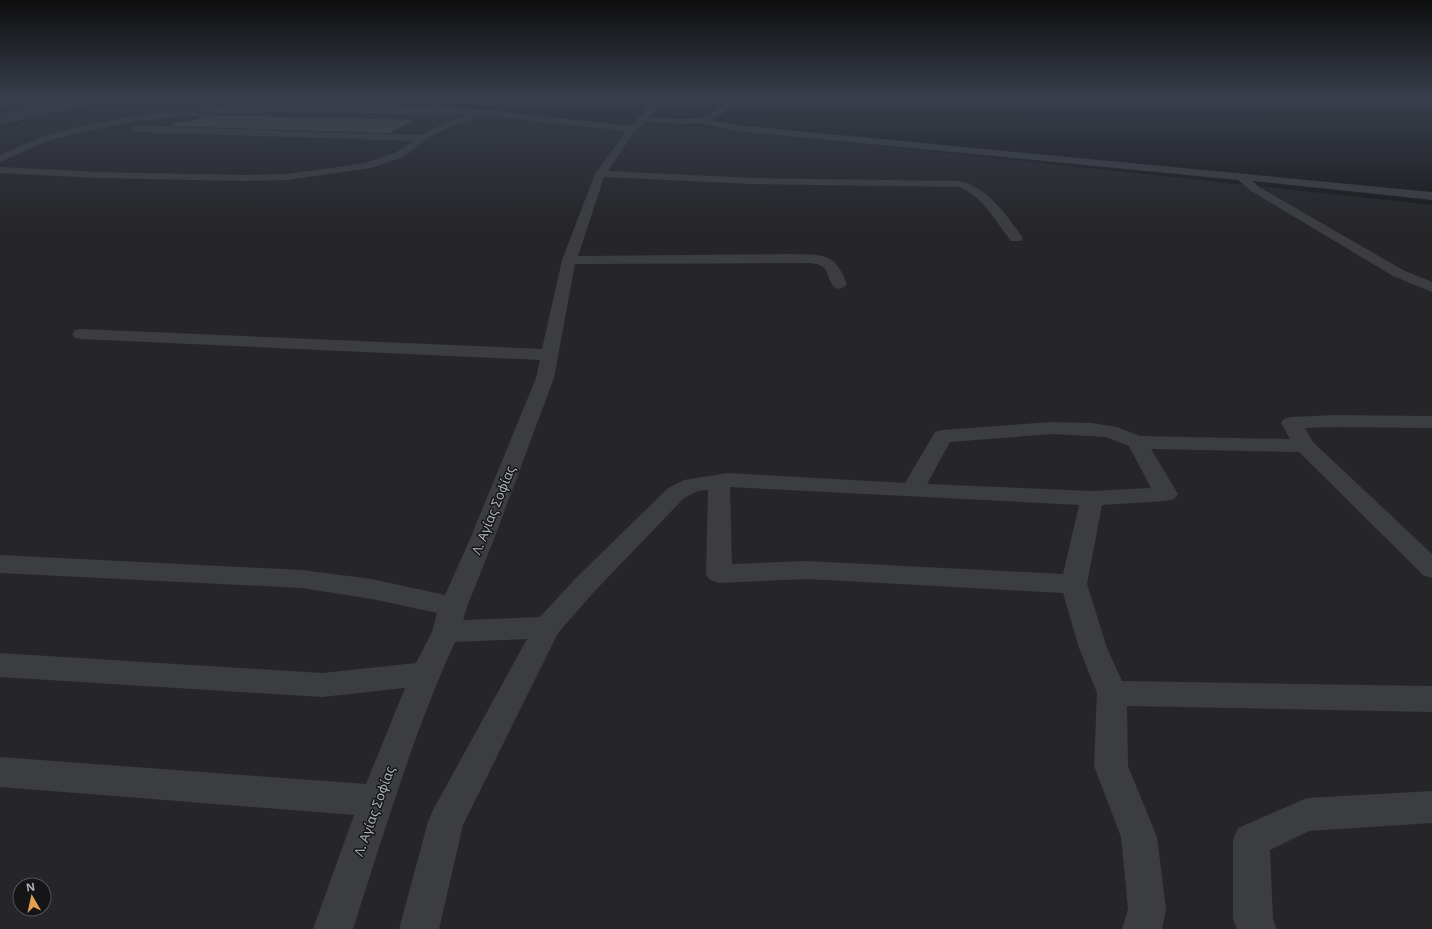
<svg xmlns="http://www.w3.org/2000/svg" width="1432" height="929" font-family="'Noto Sans',sans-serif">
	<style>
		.built { fill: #262629; fill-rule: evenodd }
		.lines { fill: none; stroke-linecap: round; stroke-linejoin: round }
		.river { fill: #313b3f; fill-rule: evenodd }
		.building { fill: #47494c }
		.minor { fill: #3b3d41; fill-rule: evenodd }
		.labels { text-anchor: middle; stroke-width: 3; stroke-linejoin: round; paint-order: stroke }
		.street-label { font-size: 13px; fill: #aeb3ba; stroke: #151517 }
	</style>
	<rect width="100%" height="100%" fill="#1a1a1c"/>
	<g class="built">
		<path d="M30,97H293L185,98Z"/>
		<path d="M412,101L619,125L635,123L687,125L1432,205V929H0V127L15,126L32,117L86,107ZM20,885H44V909H20Z"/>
	</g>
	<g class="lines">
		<path class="river" d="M84,97H124L121,101L49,113L0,126V114L48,102Z"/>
	</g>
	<path class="building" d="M206,115L413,120L390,133L169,126L180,122H190Z"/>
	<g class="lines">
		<g class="minor">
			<path d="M0,97H26L22,99L0,101Z"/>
			<path d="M650,97H658L654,112L650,117C670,118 695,123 713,112C719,109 724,102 729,97H737L722,114L710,120L736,125L1432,192V200L1253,181L1259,187L1403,270L1432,282V292L1393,276L1251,191L1238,180L736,131L699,123L680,124L645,122L635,131L608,171L753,178L960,181C988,188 1007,215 1023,238L1021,241H1011C996,222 983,196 959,187L753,184L604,177L578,256L793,254C823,255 835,252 847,284L844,287L839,289L834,287C824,273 831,265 809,263L575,264L554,378L494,539L467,607L463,620L540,617L575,579L668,488L684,480L728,473L905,483L935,432L942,430L1052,422L1092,423L1117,427L1140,436L1290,439L1281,423L1284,419L1291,417L1334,415L1432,416V428L1334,427L1305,428L1313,442L1432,554V578L1423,575L1299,452L1151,449L1178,494L1174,499L1166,501L1102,505L1087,584L1107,648L1122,681L1432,686V712L1127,706L1128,766L1157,837L1166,909L1162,929H1122L1128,909L1121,837L1094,766L1097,693L1079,648L1063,593L807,579L719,583L710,580L706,574L708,490L698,491L684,498L593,593L558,633L463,825L439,929H399L428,822L433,810L527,639L455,642C413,734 384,833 353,929H313L354,815L0,787V757L366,784L405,688L322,697L0,677V653L322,673L416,663L432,632L437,613L372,599L302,588L0,573V555L302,570L372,579L445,595L470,539L536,378L540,360L81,339L75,338L72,334L75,330L81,329L542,349L562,260L595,174L626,131L487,116L309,111L230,113L137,121L82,132L47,141L0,162V155L41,137L81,126L137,115L230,107L309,105L487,110L630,126L646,111ZM1052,434L1106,437L1129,446L1151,488L1092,491L927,484L950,442ZM730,487L1079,505L1063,574L807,561L732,564Z"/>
			<path d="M470,115L474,118L473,120L457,124L433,135L403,157L371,168L287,180L243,181L98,178L0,173V167L98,172L243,175L287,174L365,163L395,153L413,141L136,132L131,129L136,126L421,135L451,120Z"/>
			<path d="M1432,791V823L1309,831L1270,850L1273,919L1277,929H1237L1233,919V840L1238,828L1307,798Z"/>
		</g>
	</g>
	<linearGradient id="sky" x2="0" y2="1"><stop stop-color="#0e0e0f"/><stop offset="0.43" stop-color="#383e4b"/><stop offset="1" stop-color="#383e4b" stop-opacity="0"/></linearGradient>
	<rect width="1432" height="227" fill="url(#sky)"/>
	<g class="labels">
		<g class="street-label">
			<text transform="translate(493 510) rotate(-68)" y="5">Λ. Αγίας Σοφίας</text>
			<text transform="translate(374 811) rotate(-70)" y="5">Λ. Αγίας Σοφίας</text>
		</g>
	</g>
	<g transform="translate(32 897) rotate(351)"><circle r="19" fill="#151517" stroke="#525458"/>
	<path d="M0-3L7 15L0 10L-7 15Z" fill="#e49f4a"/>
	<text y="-6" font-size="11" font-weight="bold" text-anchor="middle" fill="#aeb3ba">N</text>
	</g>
</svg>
